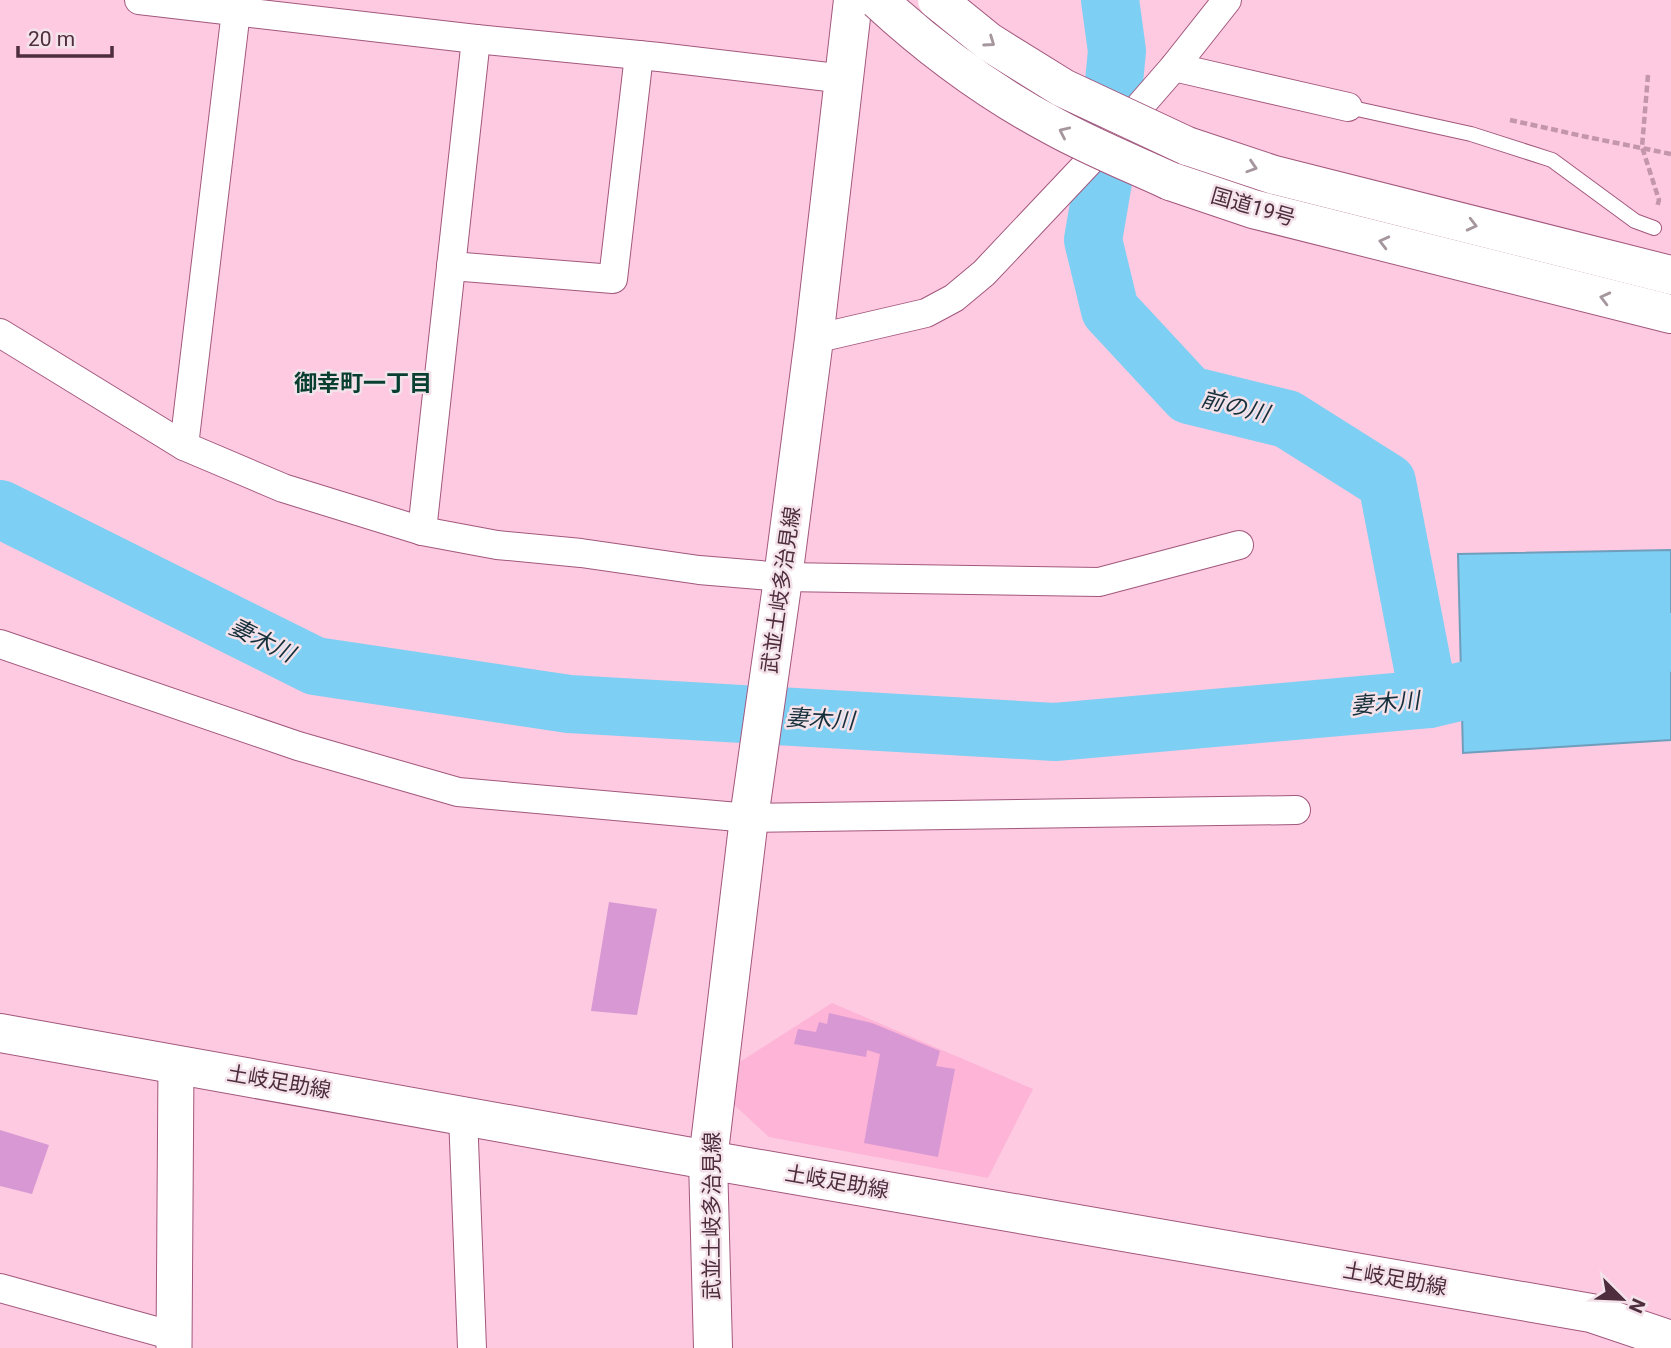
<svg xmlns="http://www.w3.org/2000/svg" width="1671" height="1348" font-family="Roboto,'Noto Sans JP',sans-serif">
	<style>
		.built { fill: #fdb4d7 }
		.water { fill: #7dcff4; stroke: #6f9ebd; stroke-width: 2 }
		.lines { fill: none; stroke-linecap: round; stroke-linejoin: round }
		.river { stroke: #7dcff4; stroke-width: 58 }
		.building { fill: #d898d3 }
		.service-casing { stroke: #a2577d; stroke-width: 16 }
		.minor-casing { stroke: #a2577d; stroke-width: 30 }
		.tertiary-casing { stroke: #a2577d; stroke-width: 37 }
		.secondary-casing { stroke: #a2577d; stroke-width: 40 }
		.primary-casing { stroke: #a2577d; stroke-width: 40 }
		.trunk-casing { stroke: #a2577d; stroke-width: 40 }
		.path { stroke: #c396ab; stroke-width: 4.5; stroke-dasharray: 7 3.5; stroke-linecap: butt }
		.service { stroke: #fff; stroke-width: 14 }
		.minor { stroke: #fff; stroke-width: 28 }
		.tertiary { stroke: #fff; stroke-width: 35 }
		.secondary { stroke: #fff; stroke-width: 38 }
		.primary { stroke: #fff; stroke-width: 38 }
		.trunk { stroke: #fff; stroke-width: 38 }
		.trunk-bridge-casing { stroke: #a2577d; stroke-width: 40; stroke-linecap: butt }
		.trunk-bridge { stroke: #fff; stroke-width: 38 }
		.oneway { stroke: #a6969e }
		.labels { text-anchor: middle; stroke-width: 5; stroke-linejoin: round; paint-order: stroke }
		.street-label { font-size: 21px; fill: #4e2d3d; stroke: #f4e2ea }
		.neighbourhood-label { font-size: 23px; font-weight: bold; fill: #093f30; stroke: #f4e2ea }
		.water-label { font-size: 23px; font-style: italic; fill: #16303b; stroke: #f4e2ea }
	</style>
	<rect width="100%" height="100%" fill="#fdcae1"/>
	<path class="built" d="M832,1003L1033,1089L988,1178L769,1137L731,1102L735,1065Z"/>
	<path class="water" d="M1671,550V740L1463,753L1458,554Z"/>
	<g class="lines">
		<g class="river">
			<path d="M1110,0L1117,51L1106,164L1093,240L1110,310L1189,395L1287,419L1387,482L1429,699"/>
			<path d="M0,509L315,666L569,704L1055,732L1429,699L1671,642"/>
		</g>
	</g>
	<g class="building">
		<path d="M609,902L657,909L637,1015L591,1011Z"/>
		<path d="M829,1013L872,1023L940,1051L936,1066L955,1069L938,1157L864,1143L880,1054L867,1050L866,1057L794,1044L798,1029L816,1032L819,1022L827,1024Z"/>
		<path d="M0,1130L49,1145L32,1194L0,1186Z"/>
	</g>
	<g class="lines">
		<defs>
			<path id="service" d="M1348,107L1471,134L1552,160L1635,221L1654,228"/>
			<g id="minor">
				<path d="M139,0L476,39L659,57L845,79"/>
				<path d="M1174,67L1348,107"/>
				<path d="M451,266L613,279L639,55"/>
				<path d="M0,333L184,446L283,488L422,531L497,545L581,553L699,570L783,577L1099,582L1239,545"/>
				<path d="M814,339L926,313L954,298L984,273L1120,129L1174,67L1227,0"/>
				<path d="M184,446L236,11"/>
				<path d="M422,531L476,39"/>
				<path d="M0,644L298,746L458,792L749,818L1296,810"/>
				<path d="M463,1115L472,1348"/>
				<path d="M0,1288L174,1336"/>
			</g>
			<path id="tertiary" d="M174,1348L176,1064"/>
			<path id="secondary" d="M713,1348L708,1160L749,818L781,593L814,339L853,0"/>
			<path id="primary" d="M0,1033L708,1160L1591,1313L1671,1340"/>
			<g id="trunk">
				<path d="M1187,146L1274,175L1671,275"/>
				<path d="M1170,181L1253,209L1671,314"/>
			</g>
		</defs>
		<use href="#service" class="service-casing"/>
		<use href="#minor" class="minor-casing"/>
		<use href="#tertiary" class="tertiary-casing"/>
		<use href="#secondary" class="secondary-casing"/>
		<use href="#primary" class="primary-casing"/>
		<use href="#trunk" class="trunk-casing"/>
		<g class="path">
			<path d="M1648,75L1642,147L1659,200L1657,207"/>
			<path d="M1510,120L1587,137L1671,154"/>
		</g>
		<use href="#service" class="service"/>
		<use href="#minor" class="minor"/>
		<use href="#tertiary" class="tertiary"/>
		<use href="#secondary" class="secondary"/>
		<use href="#primary" class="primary"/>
		<use href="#trunk" class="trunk"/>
		<defs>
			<g id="trunk-bridge">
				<path d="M878,0C931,49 989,92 1053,126C1091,147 1131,163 1170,181"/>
				<path d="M937,0L989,42L1063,88L1187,146"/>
			</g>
		</defs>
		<use href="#trunk-bridge" class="trunk-bridge-casing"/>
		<use href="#trunk-bridge" class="trunk-bridge"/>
	</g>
	<defs><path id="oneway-chevron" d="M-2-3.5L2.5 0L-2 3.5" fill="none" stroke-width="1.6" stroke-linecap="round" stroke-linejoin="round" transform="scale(1.75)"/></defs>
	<g class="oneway">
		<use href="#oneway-chevron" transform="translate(990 42) rotate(35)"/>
		<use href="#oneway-chevron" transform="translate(1064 132) rotate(-155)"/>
		<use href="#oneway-chevron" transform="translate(1252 167) rotate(18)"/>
		<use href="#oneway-chevron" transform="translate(1472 225) rotate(14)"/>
		<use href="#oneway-chevron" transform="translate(1384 242) rotate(-166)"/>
		<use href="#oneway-chevron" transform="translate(1605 298) rotate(-166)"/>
	</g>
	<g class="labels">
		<g class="street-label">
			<text transform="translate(1253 207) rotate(16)" y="7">国道19号</text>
			<text transform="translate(781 590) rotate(-82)" y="7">武並土岐多治見線</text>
			<text transform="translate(279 1082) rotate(10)" y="7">土岐足助線</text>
			<text transform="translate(837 1182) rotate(10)" y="7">土岐足助線</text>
			<text transform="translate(712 1216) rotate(-90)" y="7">武並土岐多治見線</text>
			<text transform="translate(1395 1279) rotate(10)" y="7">土岐足助線</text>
		</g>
		<g class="neighbourhood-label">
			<text x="363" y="391">御幸町一丁目</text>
		</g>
		<g class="water-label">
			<text transform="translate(1235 406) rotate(14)" y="8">前の川</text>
			<text transform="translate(262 640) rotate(26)" y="8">妻木川</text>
			<text transform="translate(1385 703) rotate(-5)" y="8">妻木川</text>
			<text transform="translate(820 719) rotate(3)" y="8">妻木川</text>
		</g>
	</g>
	<g transform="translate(1622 1299) rotate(114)" stroke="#f4e2ea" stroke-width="5" paint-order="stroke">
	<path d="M0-5L12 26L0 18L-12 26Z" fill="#4e2d3d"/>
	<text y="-10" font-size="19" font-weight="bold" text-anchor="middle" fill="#4e2d3d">N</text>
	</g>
	<path d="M18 46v10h94v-10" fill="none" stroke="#4e2d3d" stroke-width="3.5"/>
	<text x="28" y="46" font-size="21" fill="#4e2d3d" stroke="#f4e2ea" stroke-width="5" paint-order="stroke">20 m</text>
</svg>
